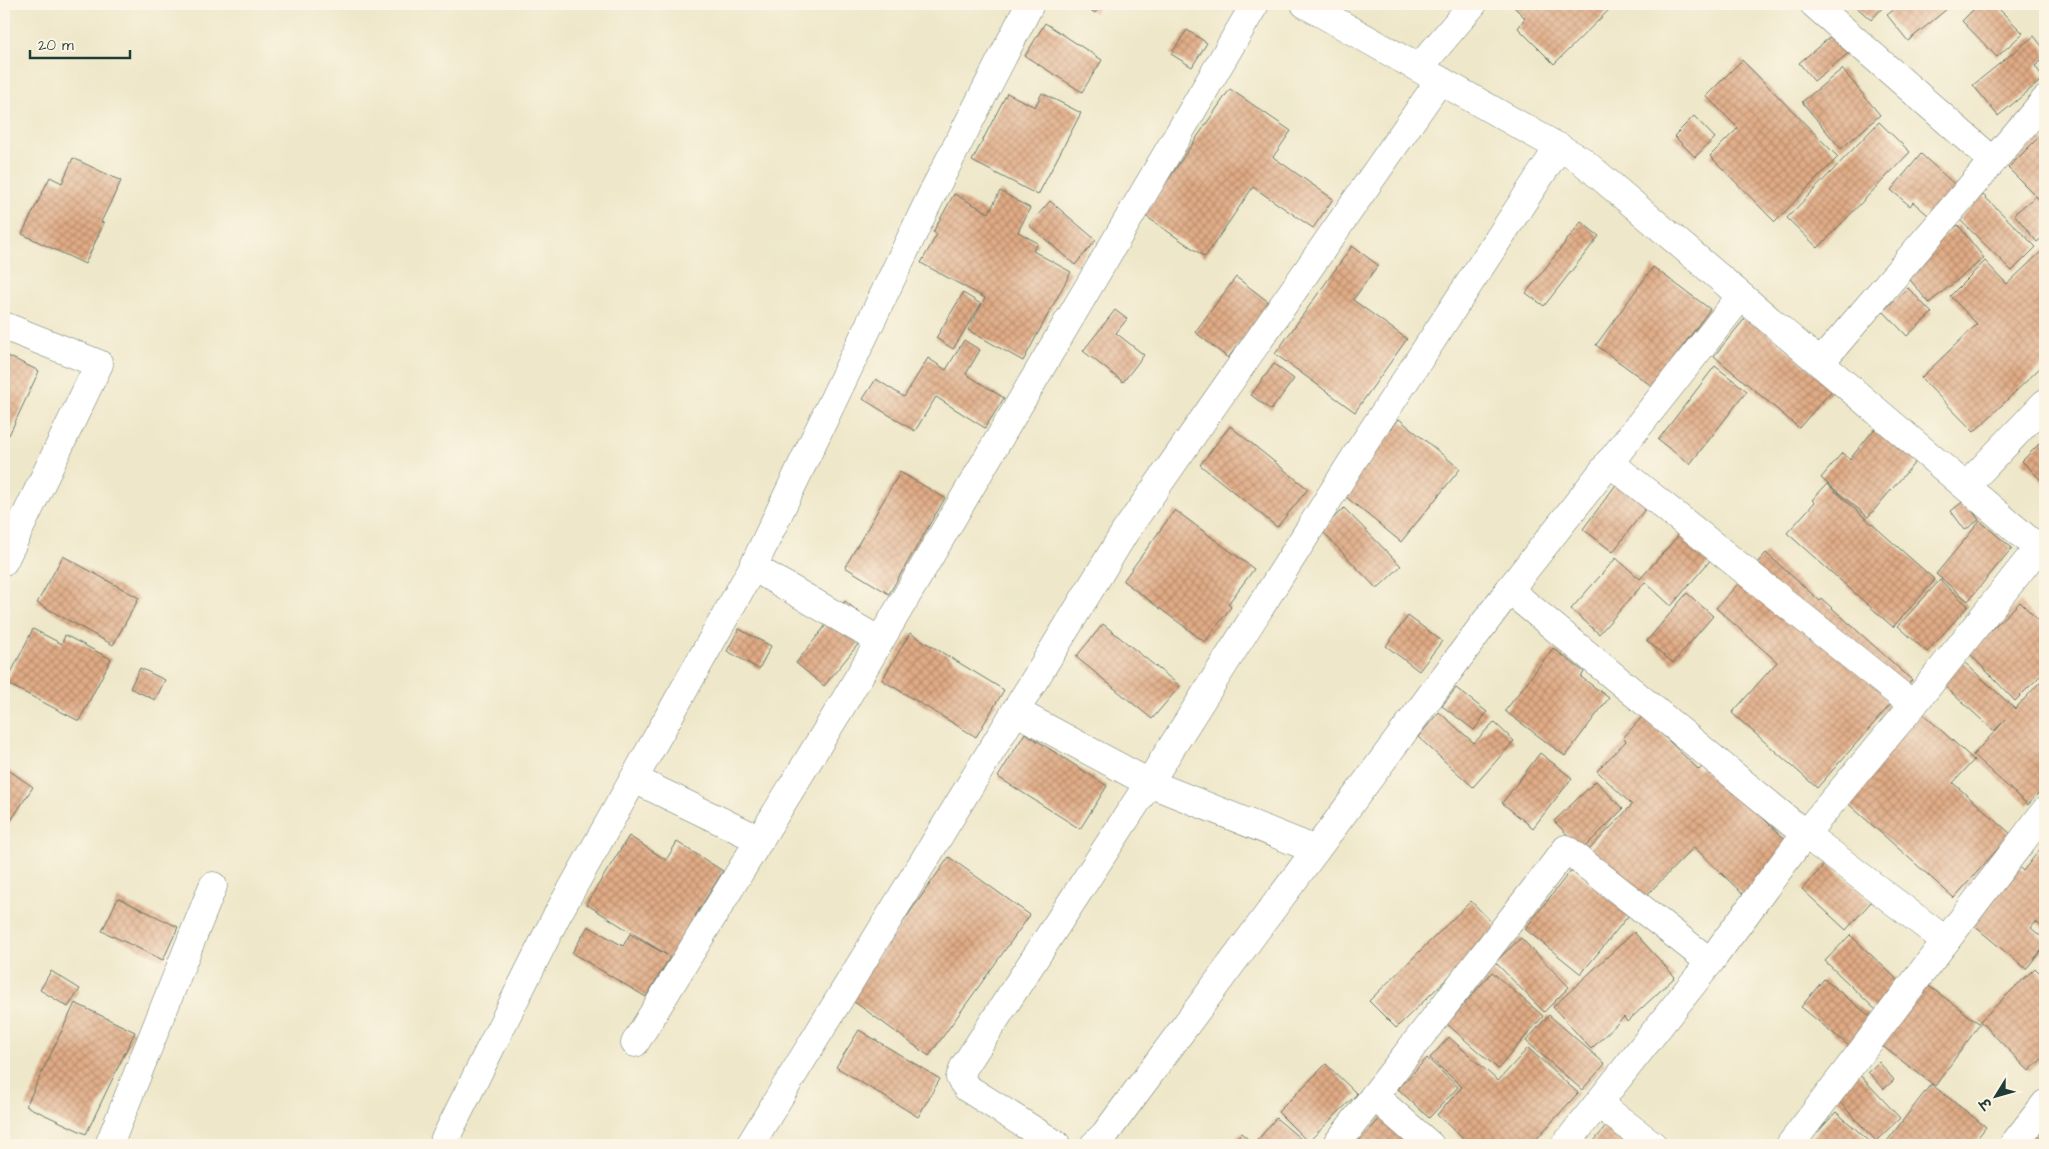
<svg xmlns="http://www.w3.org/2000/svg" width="2049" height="1149" font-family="'Architects Daughter','Playpen Sans Deva',sans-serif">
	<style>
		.building { fill: url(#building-cross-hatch) }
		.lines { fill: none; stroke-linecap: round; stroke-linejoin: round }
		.street-casing { stroke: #677868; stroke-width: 29 }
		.secondary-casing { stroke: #677868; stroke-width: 29 }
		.street { stroke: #fff; stroke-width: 28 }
		.secondary { stroke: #fff; stroke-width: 28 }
	</style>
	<defs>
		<pattern id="building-cross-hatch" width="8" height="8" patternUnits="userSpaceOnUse" patternTransform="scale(1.25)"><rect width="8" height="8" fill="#e1ab85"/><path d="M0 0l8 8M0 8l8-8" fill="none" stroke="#b68c6e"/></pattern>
	</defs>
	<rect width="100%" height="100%" fill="#fcf5e5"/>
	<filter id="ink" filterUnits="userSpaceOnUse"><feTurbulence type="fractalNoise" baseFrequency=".02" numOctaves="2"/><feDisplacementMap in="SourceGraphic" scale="10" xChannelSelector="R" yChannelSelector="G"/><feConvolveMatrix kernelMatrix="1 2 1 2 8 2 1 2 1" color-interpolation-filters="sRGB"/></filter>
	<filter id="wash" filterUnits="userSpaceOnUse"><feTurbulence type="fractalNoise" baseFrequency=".0096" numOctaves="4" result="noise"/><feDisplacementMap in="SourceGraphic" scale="20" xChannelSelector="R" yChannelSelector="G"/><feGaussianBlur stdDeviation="1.12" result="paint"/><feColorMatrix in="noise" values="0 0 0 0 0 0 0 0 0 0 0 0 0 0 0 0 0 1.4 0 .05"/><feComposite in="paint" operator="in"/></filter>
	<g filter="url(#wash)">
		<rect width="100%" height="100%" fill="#eee7c9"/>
		<g id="blocks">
			<g class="building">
				<path d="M1080,4H1101L1095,13Z"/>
				<path d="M1511,4H1615L1554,64L1518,28L1525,18Z"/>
				<path d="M1853,4H1886L1871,20Z"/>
				<path d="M1901,4H1953L1908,41L1887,15Z"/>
				<path d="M1979,4H1994L2023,33L1997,57L1962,21Z"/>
				<path d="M1045,23L1102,60L1082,92L1025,56Z"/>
				<path d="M1187,30L1207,43L1192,67L1171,54Z"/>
				<path d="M1836,32L1851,51L1814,81L1799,63Z"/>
				<path d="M2034,36L2045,50V58L2035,66L2044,78L1998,116L1973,85Z"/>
				<path d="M1742,60L1838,157L1775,222L1710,156L1738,128L1706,96Z"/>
				<path d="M1842,69L1880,115L1841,149L1802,102Z"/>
				<path d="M1230,89L1291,131L1273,157L1333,199L1313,228L1253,187L1205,257L1144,215Z"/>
				<path d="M1007,93L1035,107L1042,93L1081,113L1038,195L972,161Z"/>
				<path d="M1694,116L1715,138L1695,157L1674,136Z"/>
				<path d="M1879,122L1910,152L1818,248L1787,218Z"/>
				<path d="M2039,137L2045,143V205L2008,168Z"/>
				<path d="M1921,154L1963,192L1936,222L1913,202L1910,206L1891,190Z"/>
				<path d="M73,158L121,181L101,222L104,223L85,264L22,234L50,177L62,183Z"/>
				<path d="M1000,191L1030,208L1018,232L1038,243L1033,251L1071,272L1023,361L968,330L985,298L921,263L937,234L933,232L954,194L989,213Z"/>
				<path d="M1983,195L2036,247L2012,271L1959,219Z"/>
				<path d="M2036,196L2045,207V235L2037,242L2014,214Z"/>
				<path d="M1050,201L1096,240L1075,265L1029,225Z"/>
				<path d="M1581,222L1599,236L1544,306L1526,293Z"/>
				<path d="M1958,225L1984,258L1929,303L1902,270Z"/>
				<path d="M1352,246L1378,265L1353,300L1407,339L1355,412L1275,354Z"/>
				<path d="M2045,248V363L1974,432L1921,378L1977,324L1950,296L1985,261L2007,284Z"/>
				<path d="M1653,267L1710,309L1653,387L1596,345Z"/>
				<path d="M1236,277L1270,303L1228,358L1195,332Z"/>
				<path d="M1908,288L1932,313L1907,336L1883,311Z"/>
				<path d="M963,293L981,304L953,349L936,338Z"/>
				<path d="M1115,310L1127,319L1116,333L1144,355L1123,382L1083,351Z"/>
				<path d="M1747,316L1833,389L1799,428L1714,356Z"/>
				<path d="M964,340L980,350L966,374L1004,398L985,428L936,397L915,431L863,399L876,379L904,397L928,358L946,370Z"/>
				<path d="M4,354L39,371L9,435L4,432Z"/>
				<path d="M1274,364L1294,379L1271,410L1251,395Z"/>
				<path d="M1715,366L1747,391L1690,464L1658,440Z"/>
				<path d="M1399,419L1460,469L1401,542L1340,492Z"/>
				<path d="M1230,426L1308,489L1277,527L1200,465Z"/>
				<path d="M1877,426L1917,460L1868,517L1821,478L1842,453L1850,459Z"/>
				<path d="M2045,438V484L2022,461Z"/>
				<path d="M900,472L945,498L889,594L845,567Z"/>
				<path d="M1621,478L1651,501L1613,552L1583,529Z"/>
				<path d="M1827,484L1935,580L1893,627L1787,533L1815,502L1812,500Z"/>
				<path d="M1965,500L1979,520L1965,530L1951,511Z"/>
				<path d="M1344,508L1401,566L1377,589L1321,530Z"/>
				<path d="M1175,510L1254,569L1228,604L1231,607L1205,642L1123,581Z"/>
				<path d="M1980,521L2012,548L1968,601L1936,574Z"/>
				<path d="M1683,530L1713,557L1671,606L1645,582L1599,634L1571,609L1616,558L1640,579Z"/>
				<path d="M1766,553L1820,601L1822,599L1912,680L1817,788L1732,713L1777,662L1716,608Z"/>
				<path d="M63,556L139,598L113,645L37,603Z"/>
				<path d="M1940,580L1968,606L1927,652L1898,626Z"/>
				<path d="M1687,593L1713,616L1673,663L1647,641Z"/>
				<path d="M845,601L874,625L824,686L796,663Z"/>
				<path d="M2020,602L2045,627V671L2015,701L1968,652Z"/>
				<path d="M1408,616L1442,641L1419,671L1386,646Z"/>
				<path d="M1103,624L1180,686L1152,719L1076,657Z"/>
				<path d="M33,629L62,644L65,635L111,659L79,721L6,683Z"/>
				<path d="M739,629L771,646L759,669L727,651Z"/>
				<path d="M910,633L1004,690L976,737L882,680Z"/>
				<path d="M1553,648L1584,672L1581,677L1609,698L1565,756L1505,711Z"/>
				<path d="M1963,661L2015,709L2040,682L2045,687V786L2028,805L1973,755L2006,719L1994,731L1942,684Z"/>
				<path d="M140,668L165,680L155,700L130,688Z"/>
				<path d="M1456,688L1487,712L1474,730L1442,706Z"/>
				<path d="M1439,712L1474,743L1494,722L1514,741L1473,787L1418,737Z"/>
				<path d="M1922,713L1974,760L1953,783L2011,834L1954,898L1844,800Z"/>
				<path d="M1643,716L1699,770L1706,763L1792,846L1745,896L1694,847L1641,901L1589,850L1632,805L1597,771L1626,741L1623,738Z"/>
				<path d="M1025,733L1107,786L1080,829L998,777Z"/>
				<path d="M1540,753L1572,778L1533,828L1502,803Z"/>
				<path d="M4,767L33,787L4,831Z"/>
				<path d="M1596,781L1623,809L1582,850L1554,821Z"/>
				<path d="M629,836L666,860L677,842L723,871L695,916L699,918L673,959L670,957L646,997L572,953L588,926L623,946L630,934L667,955L586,904Z"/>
				<path d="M2045,843V930L2036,922L2031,928L2045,940V946L2026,969L1973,925L2019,867L2023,871Z"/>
				<path d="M949,857L1030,915L929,1056L849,998Z"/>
				<path d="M1827,862L1871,902L1846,930L1802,889Z"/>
				<path d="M1572,869L1629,915L1581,974L1525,929Z"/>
				<path d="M118,898L178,927L163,960L102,931Z"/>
				<path d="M1471,901L1498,929L1396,1028L1369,1001Z"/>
				<path d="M1634,932L1675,977L1627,1022L1624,1017L1591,1049L1553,1007Z"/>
				<path d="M1850,935L1903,985L1878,1012L1825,961Z"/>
				<path d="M1521,938L1569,987L1544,1012L1495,962Z"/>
				<path d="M2035,968L2045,978V1056L2029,1071L1980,1021Z"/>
				<path d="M51,971L80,989L68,1007L40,990Z"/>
				<path d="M1492,972L1543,1016L1498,1069L1447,1024Z"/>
				<path d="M1824,979L1877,1022L1854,1050L1801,1007Z"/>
				<path d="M1925,983L1980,1024L1935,1086L1881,1045Z"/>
				<path d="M75,1003L135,1032L86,1134L26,1106Z"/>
				<path d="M1549,1015L1605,1064L1582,1090L1526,1041Z"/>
				<path d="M859,1030L940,1079L918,1117L836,1067Z"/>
				<path d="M1449,1037L1498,1081L1528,1048L1578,1093L1531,1145H1470L1437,1115L1462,1087L1430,1058Z"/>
				<path d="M1427,1058L1458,1087L1429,1118L1398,1089Z"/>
				<path d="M1879,1062L1894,1080L1884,1089L1868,1072Z"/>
				<path d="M1326,1064L1357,1094L1308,1142L1278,1112Z"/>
				<path d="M1858,1073L1900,1118L1876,1141L1834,1096Z"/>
				<path d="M1931,1084L1986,1127L1972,1145H1884Z"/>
				<path d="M1386,1112L1422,1145H1355Z"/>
				<path d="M1836,1112L1874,1145H1806Z"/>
				<path d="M2045,1115V1145H2020Z"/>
				<path d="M1276,1118L1308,1145H1259L1256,1142Z"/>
				<path d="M1607,1125L1633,1145H1591Z"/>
				<path d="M1241,1133L1255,1145H1230Z"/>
			</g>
		</g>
	</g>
	<g filter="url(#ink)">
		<use href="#blocks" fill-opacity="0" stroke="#677868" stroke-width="1"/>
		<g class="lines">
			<defs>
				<g id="street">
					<path d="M1814,4L1993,161"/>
					<path d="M1419,68L1473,4"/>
					<path d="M4,326L99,364L4,561"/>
					<path d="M1820,363L2045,100"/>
					<path d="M1609,462L1913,705L2038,548"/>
					<path d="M1966,486L2045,403"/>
					<path d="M1509,590L1805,834L1913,705"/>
					<path d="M880,641L753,567L933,192L1030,4"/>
					<path d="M1015,711L1149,783L1316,850"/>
					<path d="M634,779L760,840"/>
					<path d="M635,1043L841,707L1255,4"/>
					<path d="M1374,1096L1430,1145"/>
					<path d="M1599,1104L1653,1145"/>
					<path d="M109,1145L213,886"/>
					<path d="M442,1145L556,917L753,567"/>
					<path d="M750,1145L1125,532L1440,80"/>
					<path d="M1057,1145L967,1088L960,1078L964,1067L1149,783L1357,454L1559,147"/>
					<path d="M1094,1145L1105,1134L1509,590L1741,296"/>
					<path d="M1336,1145L1566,849L1710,962"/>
					<path d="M1565,1145L1710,962L1805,834L1946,941"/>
					<path d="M1790,1145L2045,811"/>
					<path d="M2013,1145L2045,1104"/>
				</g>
				<path id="secondary" d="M1305,4L1581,160L2045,554"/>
			</defs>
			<use href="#street" class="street-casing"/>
			<use href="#secondary" class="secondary-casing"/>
			<use href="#street" class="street"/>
			<use href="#secondary" class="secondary"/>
		</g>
	</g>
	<rect width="2049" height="1149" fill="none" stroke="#fcf5e5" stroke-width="20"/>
	<g transform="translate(1996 1096) rotate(233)" stroke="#fcf5e5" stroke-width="4" paint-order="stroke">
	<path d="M0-4L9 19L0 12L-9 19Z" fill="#1f3d34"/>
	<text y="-8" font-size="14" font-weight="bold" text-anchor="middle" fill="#1f3d34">उ</text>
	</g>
	<path d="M30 50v8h100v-8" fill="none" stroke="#1f3d34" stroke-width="2.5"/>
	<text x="38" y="50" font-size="15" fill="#1f3d34" stroke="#fcf5e5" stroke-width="4" paint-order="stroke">20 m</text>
</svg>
